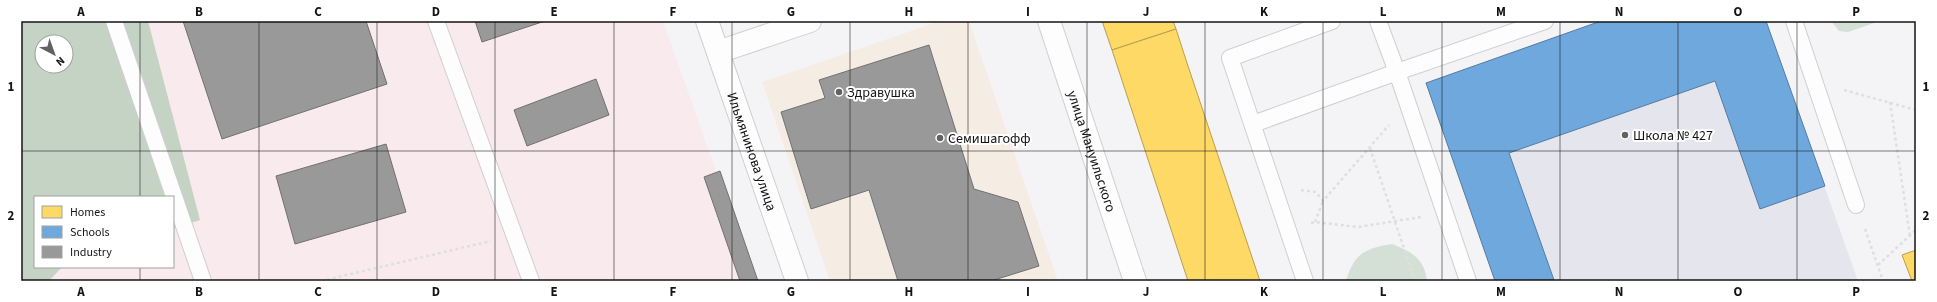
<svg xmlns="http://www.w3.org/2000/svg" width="1937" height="302" font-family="'Source Sans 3',sans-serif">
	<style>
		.commercial { fill: #f5ede3 }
		.industrial { fill: #f9eaed; fill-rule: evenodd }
		.built { fill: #e5e6ed }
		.green { fill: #d4e0d5 }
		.forest { fill: #c4d3c4; fill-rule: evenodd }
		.homes { fill: #ffd966; stroke: #b89e4e }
		.schools { fill: #6fa8dc; stroke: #547ca1 }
		.industry { fill: #999; stroke: #717172 }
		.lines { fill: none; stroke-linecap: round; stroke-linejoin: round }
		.service-casing { stroke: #cfcfd1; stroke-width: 18 }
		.minor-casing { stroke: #cfcfd1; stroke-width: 24 }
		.path { stroke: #dfdfe0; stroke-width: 2.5; stroke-dasharray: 3 3; stroke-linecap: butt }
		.service { stroke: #fdfdfe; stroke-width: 16 }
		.minor { stroke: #fdfdfe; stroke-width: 22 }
		.grid { fill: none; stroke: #141416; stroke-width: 1; stroke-opacity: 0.55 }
		.poi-dot { fill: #626264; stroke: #fff; stroke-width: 1.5 }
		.labels { text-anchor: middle; stroke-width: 4; stroke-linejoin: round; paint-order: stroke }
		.poi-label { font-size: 14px; fill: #141416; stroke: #fff; text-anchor: start }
		.street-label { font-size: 14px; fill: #141416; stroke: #fff }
		.neatline { fill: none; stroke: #141416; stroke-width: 1.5 }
		.grid-label { font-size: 13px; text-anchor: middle; font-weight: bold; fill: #141416 }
	</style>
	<rect width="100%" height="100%" fill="#f4f4f6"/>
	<path class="commercial" d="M940,21H969L1058,281H830L762,82Z"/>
	<path class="industrial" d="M21,21H663L755,281H21ZM42,42H66V66H42ZM35,197H173V267H35Z"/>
	<path class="built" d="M1601,21H1766L1858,281H1495L1426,83Z"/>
	<g class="green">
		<path d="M1831,21H1880L1848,32L1839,31Z"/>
		<path d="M1392,244C1412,252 1424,258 1427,281H1346C1354,253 1366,248 1392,244Z"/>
	</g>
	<path class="forest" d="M21,21H148L200,220L173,229V197H35V267H62L49,281H21ZM42,42H66V66H42Z"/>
	<g class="homes">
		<path d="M1102,21H1173L1176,29L1112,50Z"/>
		<path d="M1176,29L1188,66L1260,281H1188L1112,50Z"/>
		<path d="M1916,250V281H1912L1902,255Z"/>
	</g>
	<path class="schools" d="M1601,21H1766L1825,186L1760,209L1715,81L1509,153L1554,280L1495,281L1426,83Z"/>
	<g class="industry">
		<path d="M183,21H366L387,84L222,139Z"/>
		<path d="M475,21H545L482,42Z"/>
		<path d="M929,45L974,189L1018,202L1039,266L991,281H898L869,190L811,209L781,112L825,98L819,80Z"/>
		<path d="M596,79L609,115L527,146L514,110Z"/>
		<path d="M386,144L406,212L295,244L276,176Z"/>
		<path d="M720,171L758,281H740L704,177Z"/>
	</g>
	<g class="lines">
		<defs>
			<g id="service">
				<path d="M114,21L203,281"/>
				<path d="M436,21L531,281"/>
				<path d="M1794,21L1856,205"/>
				<path d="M1253,124L1397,72L1378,21"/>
				<path d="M1305,281L1230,58L1332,21"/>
				<path d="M1468,281L1397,72L1545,21"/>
			</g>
			<g id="minor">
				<path id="s1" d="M707,21L797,281"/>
				<path id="s2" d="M1049,21L1135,281"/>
				<path d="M718,52L810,21"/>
			</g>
		</defs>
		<use href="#service" class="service-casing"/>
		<use href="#minor" class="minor-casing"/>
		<g class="path">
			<path d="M1844,90L1916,110"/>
			<path d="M1890,102L1910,236"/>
			<path d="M1370,148L1415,281"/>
			<path d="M1301,190L1316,192L1323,201L1389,125"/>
			<path d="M1315,222L1323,201"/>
			<path d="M1311,223L1315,222L1358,227L1421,217"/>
			<path d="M1865,229L1883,281"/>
			<path d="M1878,265L1916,230"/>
			<path d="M321,281L491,241"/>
		</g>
		<use href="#service" class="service"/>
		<use href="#minor" class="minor"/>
	</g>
	<path class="grid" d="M140,21V197M259,21V281M377,21V281M495,21V281M614,21V281M732,21V281M850,21V281M968,21V281M1087,21V281M1205,21V281M1323,21V281M1442,21V281M1560,21V281M1678,21V281M1797,21V281M21,151H1916M140,267V281"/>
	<g class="poi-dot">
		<circle cx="839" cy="92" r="4"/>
		<circle cx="1625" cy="135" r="4"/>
		<circle cx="940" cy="138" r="4"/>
	</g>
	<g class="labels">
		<g class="poi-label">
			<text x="847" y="97">Здравушка</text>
			<text x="1633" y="140">Школа № 427</text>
			<text x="948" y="143">Семишагофф</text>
		</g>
		<g class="street-label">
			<text dy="5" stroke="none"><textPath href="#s1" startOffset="138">Ильмянинова улица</textPath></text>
			<text dy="5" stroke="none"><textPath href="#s2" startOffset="137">улица Мануильского</textPath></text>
		</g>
	</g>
	<rect width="1937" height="302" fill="none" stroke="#ffffff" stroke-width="44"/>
	<rect x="34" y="196" width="140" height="72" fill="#ffffff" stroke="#a1a1a2"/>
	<rect x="42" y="206" width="20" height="12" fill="#ffd966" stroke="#a1a1a2"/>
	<text x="70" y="216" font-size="12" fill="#141416">Homes</text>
	<rect x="42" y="226" width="20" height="12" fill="#6fa8dc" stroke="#a1a1a2"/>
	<text x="70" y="236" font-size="12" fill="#141416">Schools</text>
	<rect x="42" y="246" width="20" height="12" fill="#999999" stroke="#a1a1a2"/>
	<text x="70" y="256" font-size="12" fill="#141416">Industry</text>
	<g transform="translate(54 54) rotate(139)"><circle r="19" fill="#ffffff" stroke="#a1a1a2"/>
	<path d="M0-3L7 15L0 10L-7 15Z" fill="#626264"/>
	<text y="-6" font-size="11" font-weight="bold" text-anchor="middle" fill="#141416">N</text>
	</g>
	<rect x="22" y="22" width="1893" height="258" class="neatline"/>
	<g class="grid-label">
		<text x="81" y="16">A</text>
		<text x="199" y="16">B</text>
		<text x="318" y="16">C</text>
		<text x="436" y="16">D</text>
		<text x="554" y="16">E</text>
		<text x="673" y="16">F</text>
		<text x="791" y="16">G</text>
		<text x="909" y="16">H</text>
		<text x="1028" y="16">I</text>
		<text x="1146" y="16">J</text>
		<text x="1264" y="16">K</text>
		<text x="1383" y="16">L</text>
		<text x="1501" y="16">M</text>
		<text x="1619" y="16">N</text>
		<text x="1738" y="16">O</text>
		<text x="1856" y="16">P</text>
		<text x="11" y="91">1</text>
		<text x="1926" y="91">1</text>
		<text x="11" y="220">2</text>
		<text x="1926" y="220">2</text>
		<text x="81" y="296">A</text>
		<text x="199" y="296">B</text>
		<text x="318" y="296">C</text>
		<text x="436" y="296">D</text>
		<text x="554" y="296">E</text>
		<text x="673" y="296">F</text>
		<text x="791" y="296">G</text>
		<text x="909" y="296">H</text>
		<text x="1028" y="296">I</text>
		<text x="1146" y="296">J</text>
		<text x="1264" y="296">K</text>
		<text x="1383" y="296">L</text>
		<text x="1501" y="296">M</text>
		<text x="1619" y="296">N</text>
		<text x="1738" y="296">O</text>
		<text x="1856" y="296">P</text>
	</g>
</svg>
